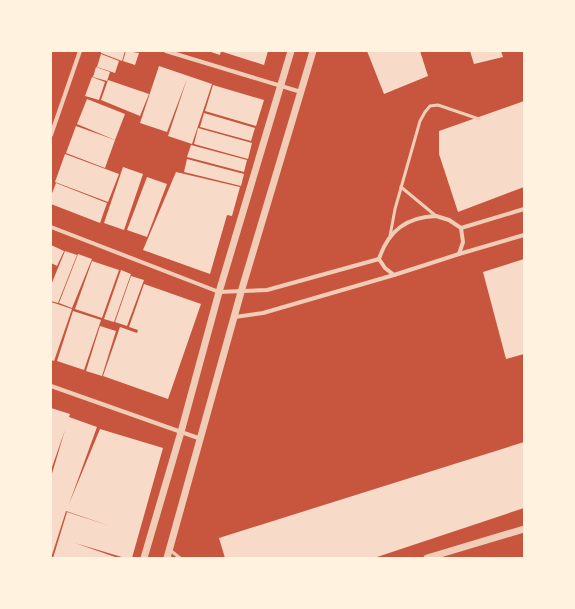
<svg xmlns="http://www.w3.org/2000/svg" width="575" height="609" font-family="Poppins,sans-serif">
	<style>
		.building { fill: #f7dbc8 }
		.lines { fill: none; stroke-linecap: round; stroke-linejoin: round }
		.service { stroke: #f1ccb7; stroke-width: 3 }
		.minor { stroke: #f1ccb7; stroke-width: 4 }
		.tertiary { stroke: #f1ccb7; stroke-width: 7 }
	</style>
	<rect width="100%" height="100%" fill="#c8553d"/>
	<g class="building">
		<path d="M101,51H125L122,61L101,53Z"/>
		<path d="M126,51L139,53L135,65L123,61Z"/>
		<path d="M208,51H221L220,55Z"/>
		<path d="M223,51H268L264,65L223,52Z"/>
		<path d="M367,51H420L428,76L384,94Z"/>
		<path d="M470,51H501L503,57L474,64Z"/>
		<path d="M101,54L119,61L115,73L97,67Z"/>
		<path d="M159,66L212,84L192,144L168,136L187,79L167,132L140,123Z"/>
		<path d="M96,67L110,72L107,81L93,77Z"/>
		<path d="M92,77L105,82L99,100L85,96Z"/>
		<path d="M108,80L149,94L140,116L101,100Z"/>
		<path d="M213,85L264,100L256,126L205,111Z"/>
		<path d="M87,99L125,114L115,140L77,124Z"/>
		<path d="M524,101V187L458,212L439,154V131Z"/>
		<path d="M204,113L255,128L251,141L200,127Z"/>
		<path d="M76,126L115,140L105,168L66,153Z"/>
		<path d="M198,128L252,143L248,159L194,144Z"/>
		<path d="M191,145L247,160L244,172L187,157Z"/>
		<path d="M65,154L119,174L108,202L55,182Z"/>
		<path d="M187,159L244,174L241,186L184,172Z"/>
		<path d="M123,167L143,174L124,230L104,223Z"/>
		<path d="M176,172L240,187L232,216L227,215L210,274L143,250Z"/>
		<path d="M147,177L167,184L147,237L127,230Z"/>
		<path d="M56,183L107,203L100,223L51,204V196Z"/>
		<path d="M51,245L64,251L57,266L51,263Z"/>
		<path d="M65,251L77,255L58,303L51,301V285Z"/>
		<path d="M78,254L92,259L72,308L59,303Z"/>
		<path d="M524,259V354L506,359L483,272Z"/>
		<path d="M92,261L119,270L102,318L75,309Z"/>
		<path d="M121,270L131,274L114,322L104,319Z"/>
		<path d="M131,276L144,280L127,326L115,322Z"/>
		<path d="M144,284L201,304L168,399L103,376L120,327L137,333L138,330L129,327Z"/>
		<path d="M51,302L72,309L54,361L51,360Z"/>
		<path d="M73,311L101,320L84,370L57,361Z"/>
		<path d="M100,326L116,331L102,376L86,371Z"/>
		<path d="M51,408L70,414L69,417L97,427L69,504L100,429L163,448L132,558H125L75,543L118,558H53L67,512L110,526L66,511L51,558V504L59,507L51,504V477L65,430L51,470Z"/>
		<path d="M524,442V508L374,558H225L219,538Z"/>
	</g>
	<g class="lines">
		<g class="service">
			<path d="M401,187L436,216"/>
			<path d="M390,236L395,209L420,121L425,112L430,106L438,105L479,119"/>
			<path d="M170,550L180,558"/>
		</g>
		<g class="minor">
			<path d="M166,51L301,92"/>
			<path d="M51,135L80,51"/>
			<path d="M436,216L449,220L461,228L463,242L459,254L394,275L385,268L379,259C388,231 406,217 436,216Z"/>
			<path d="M51,227L219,292L267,290L379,259"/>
			<path d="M461,228L524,209"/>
			<path d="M459,254L524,235"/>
			<path d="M235,317L263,313L394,275"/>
			<path d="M51,386L201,439"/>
		</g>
		<g class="tertiary">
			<path d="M144,558L181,432L219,292L291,51"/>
			<path d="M167,558L241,292L313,51"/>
			<path d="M427,558L524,529"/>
		</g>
	</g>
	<rect width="575" height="609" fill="none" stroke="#fff3e0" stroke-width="104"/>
</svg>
